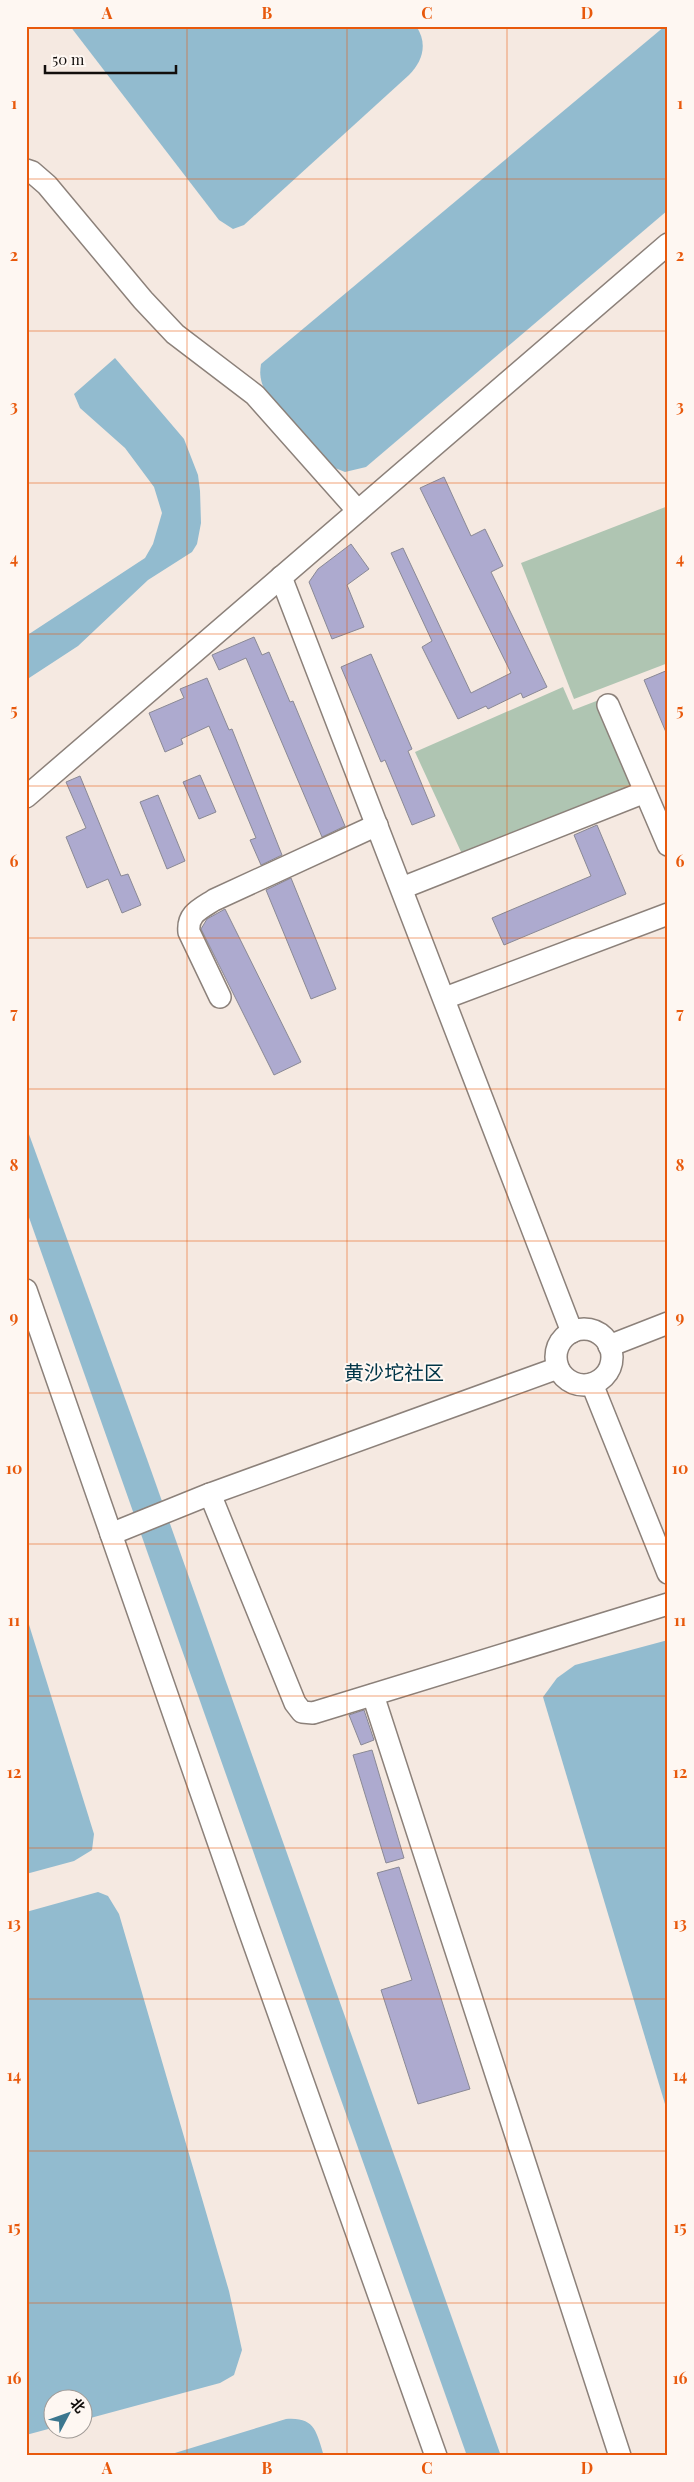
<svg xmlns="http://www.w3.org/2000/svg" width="694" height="2482" font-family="'Playfair Display','Noto Sans SC',serif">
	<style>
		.green { fill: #afc5b2 }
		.water { fill: #92bbcf }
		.building { fill: #adaacf; stroke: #8a8995 }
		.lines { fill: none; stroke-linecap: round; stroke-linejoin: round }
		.minor-casing { stroke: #8c817a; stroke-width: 24 }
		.minor { stroke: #fff; stroke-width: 21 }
		.grid { fill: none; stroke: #e8590c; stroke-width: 1; stroke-opacity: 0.55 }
		.labels { text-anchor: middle; stroke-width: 4; stroke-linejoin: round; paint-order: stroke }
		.quarter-label { font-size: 20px; fill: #003547; stroke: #fef7f2 }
		.neatline { fill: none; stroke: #e8590c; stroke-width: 2 }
		.grid-label { font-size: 16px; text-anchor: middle; font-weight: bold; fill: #e8590c }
	</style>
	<rect width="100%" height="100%" fill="#f5e9e1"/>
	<g class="green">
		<path d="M668,506V663L574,699L521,563Z"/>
		<path d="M563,687L573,710L599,700L632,785L623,791L462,854L415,752Z"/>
	</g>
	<g class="water">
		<path d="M70,26H416C428,43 423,61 409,75L244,225L233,229L219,220Z"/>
		<path d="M665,26H668V210L366,467L345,472L335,468L267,394C261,384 259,376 261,364Z"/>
		<path d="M115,358L184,439L198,475L200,491L201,523L197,544L192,552L148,580L78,646L26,680V636L145,558L153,544L162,513L154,487L125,448L80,408L74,394Z"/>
		<path d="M26,1126L147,1459L501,2456H467L26,1209Z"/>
		<path d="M26,1615L94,1834L92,1850L74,1861L26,1874Z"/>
		<path d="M668,1640V2114L543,1697L557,1678L575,1665Z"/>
		<path d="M98,1892L108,1896L119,1914L229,2291L242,2350L234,2375L220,2383L83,2420L82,2400H52V2428L26,2435V1912Z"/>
		<path d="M286,2419C315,2417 316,2431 324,2456H165Z"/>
	</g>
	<g class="building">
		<path d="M444,477L471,536L485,529L503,566L491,572L547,687L523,698L521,693L488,709L486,706L458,719L422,647L432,641L391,553L403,548L471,693L511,673L420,488Z"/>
		<path d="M351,544L369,569L347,585L364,627L332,639L309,582L318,569Z"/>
		<path d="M254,637L262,655L269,652L290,702L293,701L345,826L322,837L246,658L219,670L212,655Z"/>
		<path d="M371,654L412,749L408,751L435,816L412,825L385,760L381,762L341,667Z"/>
		<path d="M668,670V737L644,680Z"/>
		<path d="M207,678L229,730L232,729L282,855L261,865L250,840L256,838L209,726L181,739L183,744L165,752L149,713L184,698L180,689Z"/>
		<path d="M200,775L216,812L199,819L183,782Z"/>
		<path d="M80,776L121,876L128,874L141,905L122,913L108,879L87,888L66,837L86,828L66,782Z"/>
		<path d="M158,795L185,861L167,869L140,802Z"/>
		<path d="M597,825L626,894L504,945L492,918L591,876L574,835Z"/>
		<path d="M291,878L336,989L311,999L266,890Z"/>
		<path d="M225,909L301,1062L274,1075L201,929L207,919Z"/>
		<path d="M364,1710L374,1740L361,1745L349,1715Z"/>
		<path d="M372,1750L404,1858L386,1863L353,1755Z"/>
		<path d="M399,1867L470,2089L418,2104L381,1990L412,1980L377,1873Z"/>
	</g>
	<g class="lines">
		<defs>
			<g id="minor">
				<path d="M26,170L32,172L47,185L143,300L175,334L255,395L358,511"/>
				<path d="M281,577L572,1332"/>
				<path d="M608,705L668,845"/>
				<path d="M26,797L668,244"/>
				<path d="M402,888L645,792"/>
				<path d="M220,997L189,932C187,914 200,909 214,900L377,825"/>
				<path d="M445,998L668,914"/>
				<path d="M26,1290L249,1930L436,2456"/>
				<circle cx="584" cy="1357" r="28"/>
				<path d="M609,1346L668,1323"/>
				<path d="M592,1384L668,1573"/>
				<path d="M210,1494L295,1703L302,1712L313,1713L668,1604"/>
				<path d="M111,1534L210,1494L558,1368"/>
				<path d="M373,1695L620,2456"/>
			</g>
		</defs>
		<use href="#minor" class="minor-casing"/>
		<use href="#minor" class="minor"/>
	</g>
	<path class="grid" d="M187,26V2456M347,26V2456M507,26V2456M26,179H668M26,331H668M26,483H668M26,634H668M26,786H668M26,938H668M26,1089H668M26,1241H668M26,1393H668M26,1544H668M26,1696H668M26,1848H668M26,1999H668M26,2151H668M26,2303H668"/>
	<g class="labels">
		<g class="quarter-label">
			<text x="394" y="1380">黄沙坨社区</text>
		</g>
	</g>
	<rect width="694" height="2482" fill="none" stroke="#fef7f2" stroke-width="55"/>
	<g transform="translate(68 2414) rotate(49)"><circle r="24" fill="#fef7f2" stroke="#a09a96"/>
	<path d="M0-4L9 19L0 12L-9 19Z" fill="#3c778f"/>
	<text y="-8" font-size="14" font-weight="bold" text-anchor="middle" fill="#120e0c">北</text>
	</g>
	<path d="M45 65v8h131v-8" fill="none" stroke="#120e0c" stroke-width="2.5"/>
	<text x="52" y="65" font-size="15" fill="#120e0c" stroke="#fef7f2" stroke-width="4" paint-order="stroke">50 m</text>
	<rect x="28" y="28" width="638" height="2426" class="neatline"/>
	<g class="grid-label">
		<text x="107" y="19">A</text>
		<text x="267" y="19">B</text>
		<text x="427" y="19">C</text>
		<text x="587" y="19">D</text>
		<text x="14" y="109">1</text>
		<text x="680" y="109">1</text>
		<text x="14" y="261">2</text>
		<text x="680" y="261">2</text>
		<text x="14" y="412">3</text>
		<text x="680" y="412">3</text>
		<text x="14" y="564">4</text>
		<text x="680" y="564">4</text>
		<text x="14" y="716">5</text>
		<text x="680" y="716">5</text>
		<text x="14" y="867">6</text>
		<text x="680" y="867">6</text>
		<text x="14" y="1019">7</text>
		<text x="680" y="1019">7</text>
		<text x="14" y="1171">8</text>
		<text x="680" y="1171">8</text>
		<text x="14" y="1323">9</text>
		<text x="680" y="1323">9</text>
		<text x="14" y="1474">10</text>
		<text x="680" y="1474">10</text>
		<text x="14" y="1626">11</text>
		<text x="680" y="1626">11</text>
		<text x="14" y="1778">12</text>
		<text x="680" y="1778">12</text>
		<text x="14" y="1929">13</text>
		<text x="680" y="1929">13</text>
		<text x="14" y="2081">14</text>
		<text x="680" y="2081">14</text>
		<text x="14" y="2233">15</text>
		<text x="680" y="2233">15</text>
		<text x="14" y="2384">16</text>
		<text x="680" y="2384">16</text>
		<text x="107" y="2474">A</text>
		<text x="267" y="2474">B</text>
		<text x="427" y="2474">C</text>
		<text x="587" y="2474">D</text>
	</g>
</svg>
